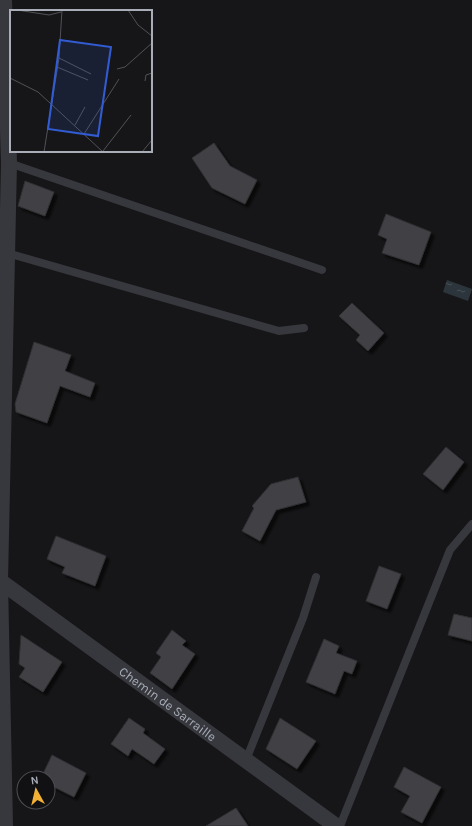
<svg xmlns="http://www.w3.org/2000/svg" width="472" height="826" font-family="Karla,sans-serif">
	<style>
		.water { fill: url(#water-ripples) }
		.building { fill: #404145; stroke: #303034; filter: url(#shadow) }
		.lines { fill: none; stroke-linecap: round; stroke-linejoin: round }
		.lane { stroke: #37383d; stroke-width: 8 }
		.street { stroke: #37383d; stroke-width: 16 }
		.labels { text-anchor: middle; stroke-width: 3.5; stroke-linejoin: round; paint-order: stroke }
		.street-label { font-size: 13px; fill: #a8adb8; stroke: #111113 }
		.inset-road { fill: none; stroke: #505258; stroke-width: 1 }
		.view { fill: #325cd3; fill-opacity: 0.15; stroke: #325cd3; stroke-width: 2 }
		.inset-edge { fill: none; stroke: #a8adb8; stroke-width: 2 }
	</style>
	<defs>
		<pattern id="water-ripples" width="26" height="14" patternUnits="userSpaceOnUse"><rect width="26" height="14" fill="#2c353c"/><path d="M2 4q2-2 4 0t4 0M15 11q2-2 4 0t4 0" fill="none" stroke="#485056"/></pattern>
		<filter id="shadow"><feDropShadow dx="3.5" dy="3.5" stdDeviation="1" flood-color="#0009"/></filter>
	</defs>
	<rect width="100%" height="100%" fill="#161618"/>
	<path class="water" d="M447,280L472,289L468,301L443,292Z"/>
	<g class="building">
		<path d="M214,143L230,166L257,180L245,204L212,188L192,158Z"/>
		<path d="M25,181L54,192L45,216L18,206Z"/>
		<path d="M386,214L431,232L419,265L382,253L387,239L378,235Z"/>
		<path d="M352,303L384,333L368,351L356,340L360,335L339,316Z"/>
		<path d="M34,342L71,355L65,371L95,383L90,397L60,386L47,423L16,412L15,404Z"/>
		<path d="M446,447L464,462L443,490L423,474Z"/>
		<path d="M298,477L306,502L276,510L260,541L242,531L254,508L252,506L271,484Z"/>
		<path d="M56,536L106,556L95,586L62,573L65,567L47,559Z"/>
		<path d="M379,566L401,574L387,609L366,601Z"/>
		<path d="M454,614L472,618V641L448,635Z"/>
		<path d="M172,630L186,641L182,645L195,654L172,689L150,673L161,657L156,653Z"/>
		<path d="M21,635L62,662L43,692L19,677L25,668L19,664Z"/>
		<path d="M324,639L339,646L336,653L357,661L352,674L344,671L335,694L306,682Z"/>
		<path d="M129,718L145,729L143,733L165,749L154,764L132,749L128,756L111,744Z"/>
		<path d="M280,718L316,741L297,769L266,749Z"/>
		<path d="M52,755L86,773L74,797L48,784V778H41Z"/>
		<path d="M404,767L441,787L422,823L401,812L410,796L394,787Z"/>
		<path d="M236,808L248,826H206Z"/>
	</g>
	<g class="lines">
		<g class="lane">
			<path d="M9,163L322,270"/>
			<path d="M7,253L279,331L304,328"/>
			<path d="M246,760L303,618L316,577"/>
			<path d="M340,826L450,550L472,524"/>
		</g>
		<g class="street">
			<path d="M4,0L9,163L0,581L5,826"/>
			<path id="s1" d="M0,581L336,826"/>
		</g>
	</g>
	<g class="labels">
		<g class="street-label">
			<text dy="5" stroke="none"><textPath href="#s1" startOffset="208">Chemin de Sarraille</textPath></text>
		</g>
	</g>
	<g transform="translate(10 10)">
		<rect width="142" height="142" fill="#161618"/>
		<path class="inset-road" d="M7,0L39,5L51,2M118,0L128,15L142,26M49,48L81,64M47,57L78,70M107,59L115,57L142,33M0,68L28,82L93,142M135,71L136,65L142,63M65,115L75,97M74,124L109,69M93,141L121,105M34,142L49,48L52,0M132,142L142,130"/>
		<path class="view" d="M50,30L101,37L88,126L38,119Z"/>
		<rect width="142" height="142" class="inset-edge"/>
	</g>
	<g transform="translate(36 790) rotate(352)"><circle r="19" fill="#111113" stroke="#4d4f55"/>
	<path d="M0-3L7 15L0 10L-7 15Z" fill="#f2b134"/>
	<text y="-6" font-size="11" font-weight="bold" text-anchor="middle" fill="#a8adb8">N</text>
	</g>
</svg>
